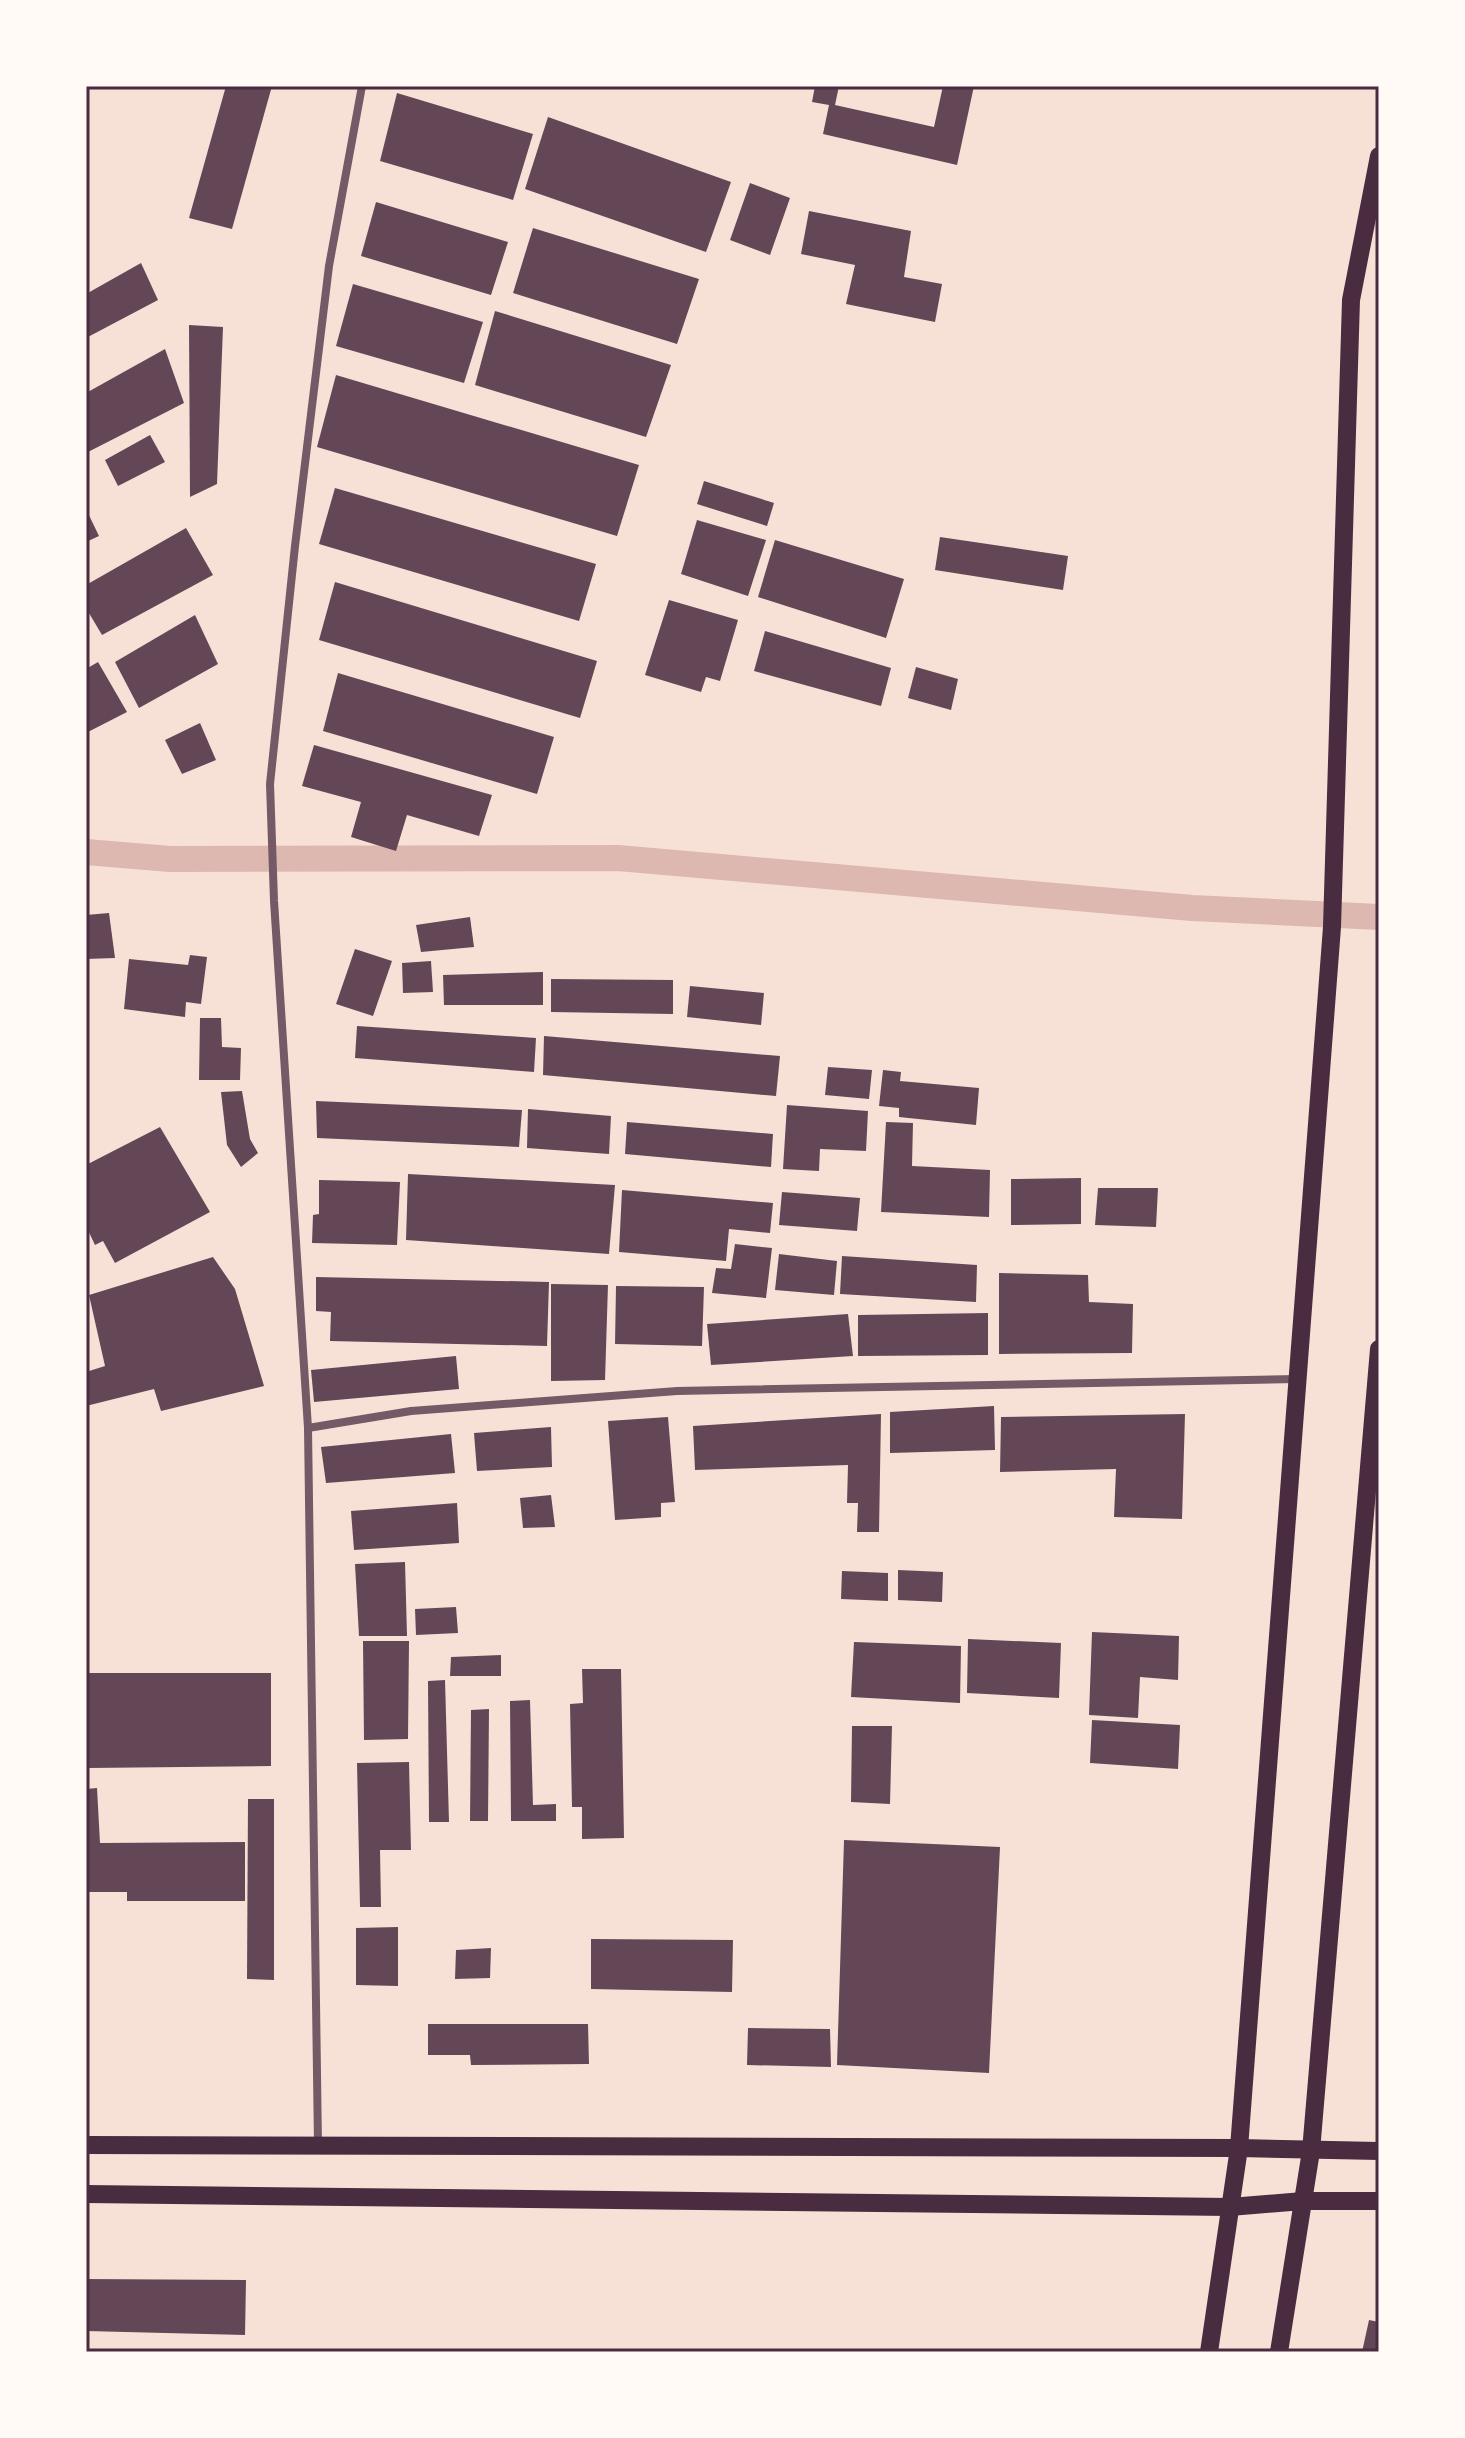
<svg xmlns="http://www.w3.org/2000/svg" width="1465" height="2438" font-family="'Exo 2',sans-serif">
	<style>
		.lines { fill: none; stroke-linecap: round; stroke-linejoin: round }
		.canal { stroke: #dcb8b0; stroke-width: 26 }
		.building { fill: #644757 }
		.minor { stroke: #755966; stroke-width: 8 }
		.primary { stroke: #4a2c40; stroke-width: 18 }
		.neatline { fill: none; stroke: #4a2c40; stroke-width: 3 }
	</style>
	<rect width="100%" height="100%" fill="#f7e1d7"/>
	<g class="lines">
		<path class="canal" d="M86,852L170,859L618,858L1192,908L1379,917"/>
	</g>
	<g class="building">
		<path d="M226,86H272L232,229L189,218Z"/>
		<path d="M815,86H839L835,105L934,127L943,86H974L957,165L823,134L829,105L812,102Z"/>
		<path d="M397,93L533,134L513,200L380,161Z"/>
		<path d="M548,117L731,182L706,252L525,189Z"/>
		<path d="M750,183L790,198L770,255L730,240Z"/>
		<path d="M376,202L508,242L491,295L361,256Z"/>
		<path d="M809,211L911,231L904,277L942,284L935,322L846,304L855,265L801,254Z"/>
		<path d="M533,228L699,279L677,344L513,293Z"/>
		<path d="M141,263L158,300L86,338V294Z"/>
		<path d="M353,284L483,322L464,383L336,346Z"/>
		<path d="M495,311L671,365L646,437L475,385Z"/>
		<path d="M189,325L223,327L217,484L190,497Z"/>
		<path d="M165,349L184,403L88,452L86,448V393Z"/>
		<path d="M336,375L639,465L617,536L317,447Z"/>
		<path d="M150,435L165,462L118,486L105,460Z"/>
		<path d="M704,481L774,503L767,526L697,504Z"/>
		<path d="M335,488L596,564L579,621L319,544Z"/>
		<path d="M86,509L99,536L86,542Z"/>
		<path d="M697,520L766,540L748,596L681,574Z"/>
		<path d="M186,528L213,575L102,635L86,608V585Z"/>
		<path d="M940,537L1068,556L1063,590L935,570Z"/>
		<path d="M775,540L904,579L886,638L758,597Z"/>
		<path d="M335,582L597,661L580,718L319,640Z"/>
		<path d="M669,600L738,620L720,681L706,677L701,692L645,675Z"/>
		<path d="M195,615L218,664L139,708L115,662Z"/>
		<path d="M765,631L891,668L881,706L754,671Z"/>
		<path d="M98,662L127,712L86,733V669Z"/>
		<path d="M916,667L958,679L951,710L908,698Z"/>
		<path d="M338,673L554,737L537,794L323,731Z"/>
		<path d="M200,723L216,760L182,774L165,740Z"/>
		<path d="M314,745L492,795L479,836L407,815L396,851L351,837L361,802L302,786Z"/>
		<path d="M109,913L115,958L86,959V915Z"/>
		<path d="M470,917L474,947L421,952L416,925Z"/>
		<path d="M355,949L392,961L373,1016L336,1004Z"/>
		<path d="M190,955L207,957L201,1004L186,1002L185,1017L124,1009L129,959L188,965Z"/>
		<path d="M431,961L433,992L403,993L402,963Z"/>
		<path d="M543,972V1005H444L443,975Z"/>
		<path d="M551,979L673,980V1014L551,1012Z"/>
		<path d="M690,986L764,993L761,1025L687,1017Z"/>
		<path d="M200,1018H221L222,1047L241,1048L240,1080H199Z"/>
		<path d="M357,1026L536,1038L534,1072L355,1058Z"/>
		<path d="M544,1036L780,1056L776,1096L543,1075Z"/>
		<path d="M828,1067L872,1070L869,1099L825,1095Z"/>
		<path d="M883,1070L901,1072L900,1081L979,1088L976,1125L899,1117V1108L879,1106Z"/>
		<path d="M242,1091L250,1139L258,1153L241,1167L227,1145L221,1092Z"/>
		<path d="M316,1101L522,1110L519,1147L317,1138Z"/>
		<path d="M787,1105L868,1111L866,1151L820,1149L819,1171L783,1169Z"/>
		<path d="M528,1109L611,1116L609,1154L527,1148Z"/>
		<path d="M627,1122L773,1134L771,1167L625,1154Z"/>
		<path d="M886,1122L913,1123L912,1166L990,1170L989,1217L881,1212Z"/>
		<path d="M160,1127L210,1212L115,1263L103,1241L95,1245L86,1226V1165Z"/>
		<path d="M408,1174L615,1185L609,1254L406,1240Z"/>
		<path d="M1081,1178V1224L1011,1225V1179Z"/>
		<path d="M319,1180L400,1182L397,1245L312,1243L313,1215L319,1214Z"/>
		<path d="M1098,1188H1158L1156,1227L1095,1225Z"/>
		<path d="M622,1190L773,1203L770,1233L729,1229L726,1261L619,1252Z"/>
		<path d="M782,1192L860,1198L857,1231L779,1225Z"/>
		<path d="M735,1244L772,1248L766,1298L712,1293L716,1268L731,1269Z"/>
		<path d="M779,1254L837,1261L834,1295L775,1290Z"/>
		<path d="M842,1256L977,1265L976,1302L840,1294Z"/>
		<path d="M213,1257L235,1289L264,1386L161,1411L154,1389L86,1406V1372L105,1366L89,1295Z"/>
		<path d="M999,1273L1088,1275L1089,1302L1133,1304L1132,1353L999,1354Z"/>
		<path d="M316,1277L549,1282L547,1346L330,1341L331,1312L316,1311Z"/>
		<path d="M551,1284L608,1285L605,1380L551,1381Z"/>
		<path d="M616,1286L704,1287L702,1346L615,1344Z"/>
		<path d="M988,1313V1355L858,1356V1315Z"/>
		<path d="M848,1314L853,1356L711,1365L707,1324Z"/>
		<path d="M456,1356L459,1389L314,1402L311,1370Z"/>
		<path d="M994,1406L995,1450L890,1453V1412Z"/>
		<path d="M881,1414L879,1532H857L858,1503H847L848,1465L695,1470L693,1426Z"/>
		<path d="M1185,1414L1182,1519L1114,1517L1116,1469L1000,1472L1001,1417Z"/>
		<path d="M668,1417L675,1502L661,1503V1517L615,1520L608,1421Z"/>
		<path d="M551,1427L552,1467L477,1471L474,1433Z"/>
		<path d="M451,1434L455,1473L326,1483L321,1447Z"/>
		<path d="M551,1495L555,1527L523,1528L520,1498Z"/>
		<path d="M457,1503L459,1543L354,1550L351,1511Z"/>
		<path d="M405,1562L407,1636H359L355,1564Z"/>
		<path d="M898,1570L943,1572L942,1602L898,1600Z"/>
		<path d="M842,1571L888,1573V1601L841,1599Z"/>
		<path d="M456,1607L458,1633L416,1635L415,1609Z"/>
		<path d="M1092,1632L1179,1636L1178,1680L1140,1677L1138,1718L1089,1715Z"/>
		<path d="M968,1639L1061,1643L1059,1698L967,1693Z"/>
		<path d="M363,1641H409L408,1739L364,1740Z"/>
		<path d="M854,1642L961,1646L960,1703L851,1697Z"/>
		<path d="M501,1655V1676H450L451,1657Z"/>
		<path d="M582,1669H621L624,1838L582,1839V1807H572L570,1704L583,1703Z"/>
		<path d="M88,1673H271V1766L88,1768Z"/>
		<path d="M445,1680L449,1822H429L428,1681Z"/>
		<path d="M530,1700L533,1805L556,1804V1821H511L510,1701Z"/>
		<path d="M489,1709L488,1821H470L471,1710Z"/>
		<path d="M1092,1720L1180,1725L1178,1769L1090,1763Z"/>
		<path d="M852,1726H892L890,1804L851,1802Z"/>
		<path d="M409,1762L411,1850H380L381,1907H360L357,1763Z"/>
		<path d="M97,1788L100,1843L245,1842V1901H127V1892H86V1789Z"/>
		<path d="M248,1799H274V1980L247,1979Z"/>
		<path d="M844,1840L1000,1847L989,2073L837,2065Z"/>
		<path d="M398,1927V1986L356,1985V1928Z"/>
		<path d="M591,1939L733,1940L732,1992L591,1989Z"/>
		<path d="M491,1948L490,1978L455,1979L456,1950Z"/>
		<path d="M428,2024H588L589,2064L471,2065L470,2055H428Z"/>
		<path d="M748,2028L830,2029L831,2067L747,2065Z"/>
		<path d="M86,2279L246,2280L245,2335L86,2331Z"/>
		<path d="M1369,2320L1379,2322V2352H1362Z"/>
	</g>
	<g class="lines">
		<g class="minor">
			<path d="M308,1428L411,1411L677,1391L1297,1379"/>
			<path d="M318,2145L308,1428L274,901L270,784L295,546L329,266L362,86"/>
		</g>
		<g class="primary">
			<path d="M86,2145L1239,2148L1379,2151"/>
			<path d="M86,2194L1230,2207L1303,2201H1379"/>
			<path d="M1209,2352L1239,2148L1332,927L1351,300L1379,156"/>
			<path d="M1279,2352L1311,2151L1379,1349"/>
		</g>
	</g>
	<rect width="1465" height="2438" fill="none" stroke="#fffaf5" stroke-width="176"/>
	<rect x="88" y="88" width="1289" height="2262" class="neatline"/>
</svg>
